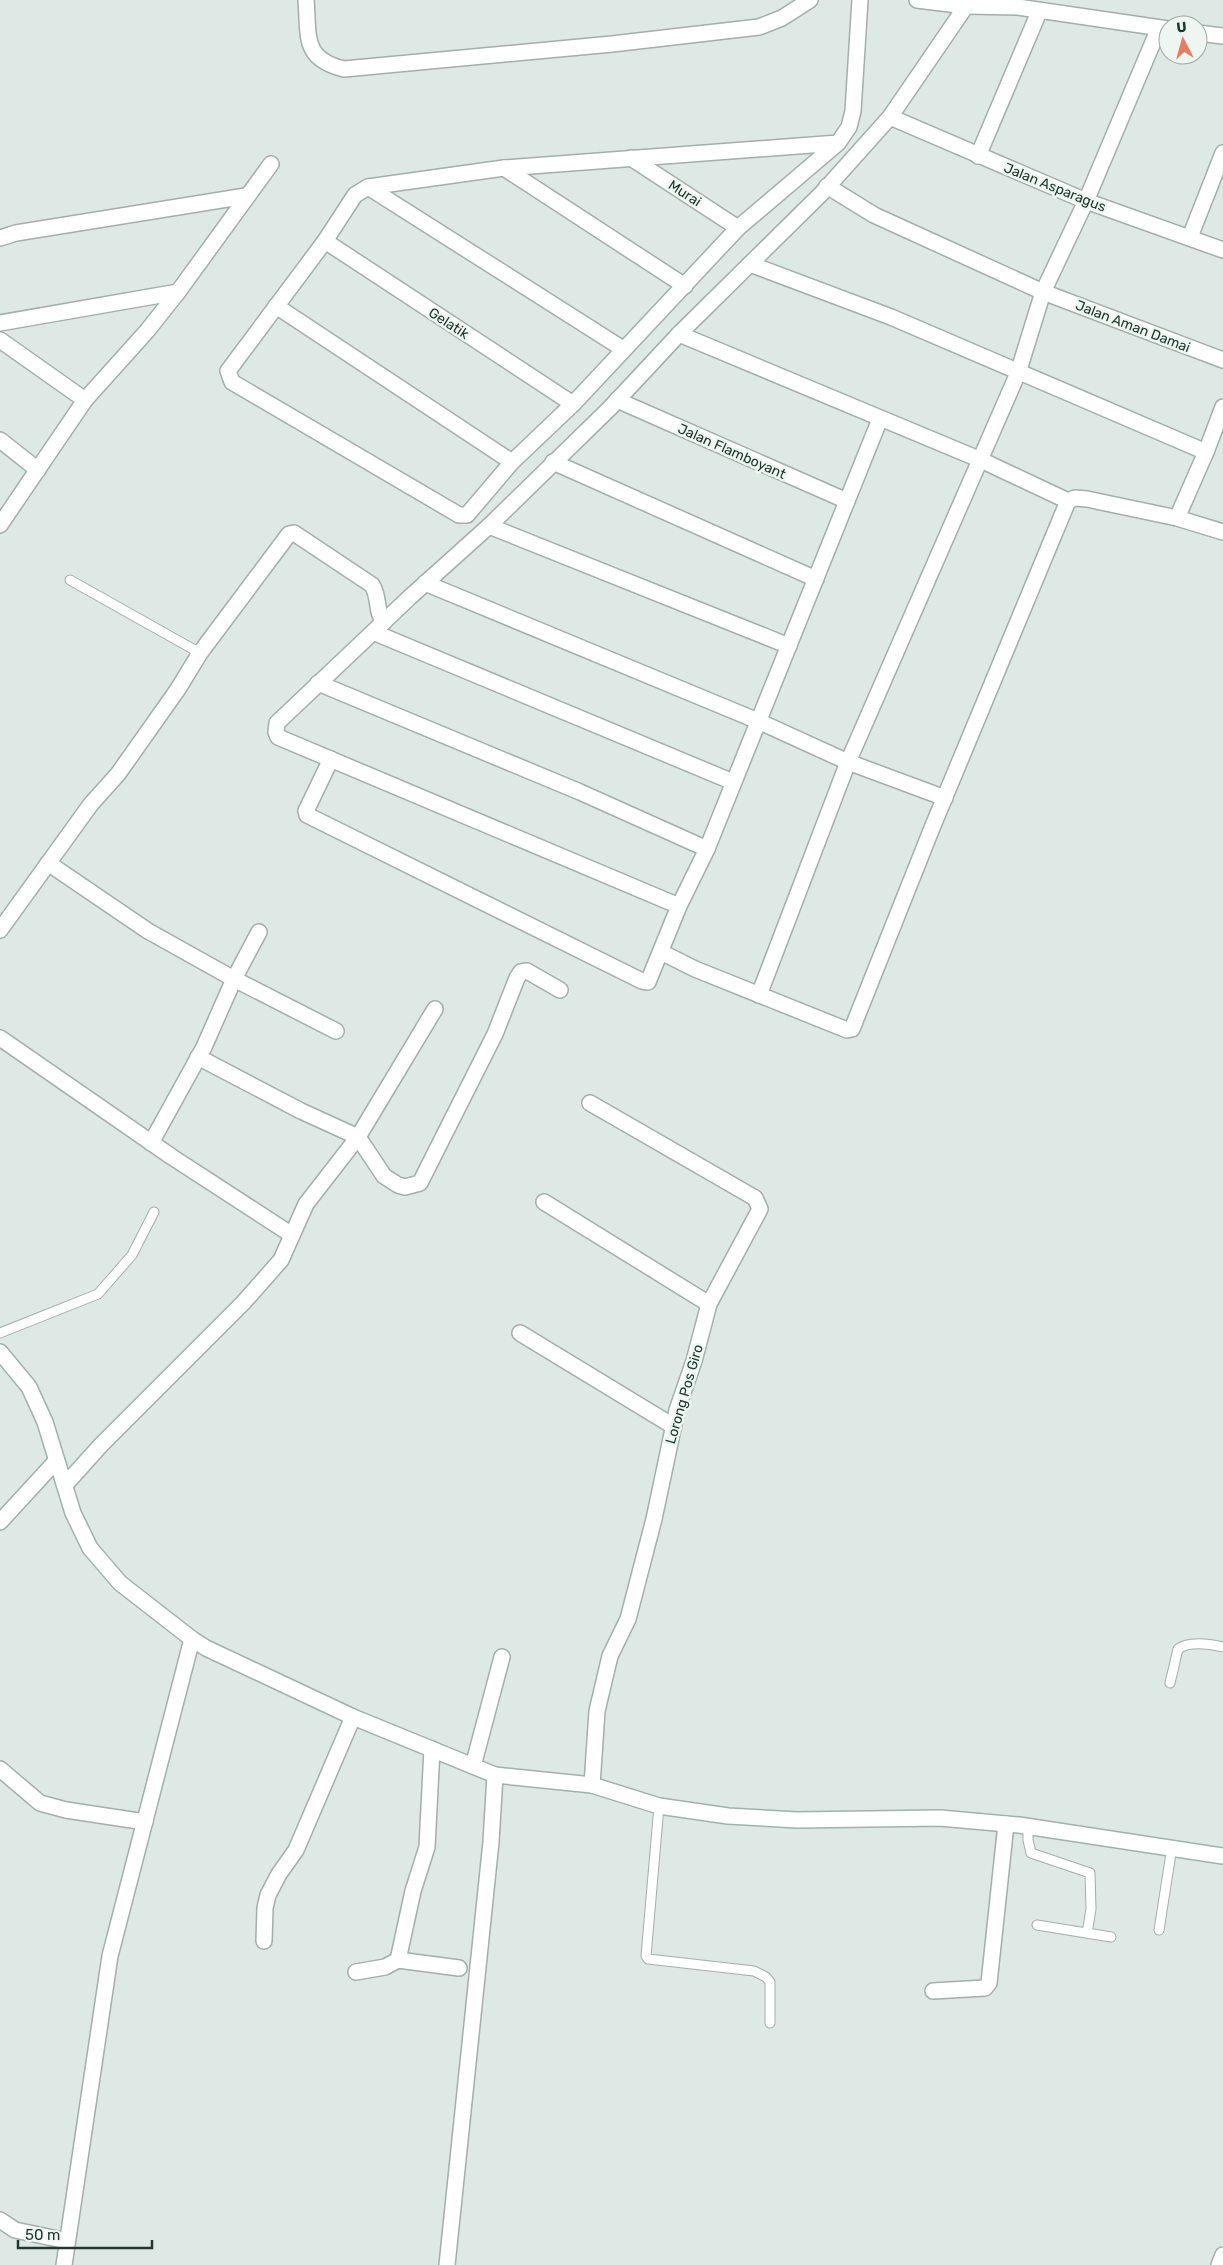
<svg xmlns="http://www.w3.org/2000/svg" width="1223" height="2265" font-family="Rubik,sans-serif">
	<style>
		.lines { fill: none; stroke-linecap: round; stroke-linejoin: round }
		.lane-casing { stroke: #a2afaa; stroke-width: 11 }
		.street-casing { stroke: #a2afaa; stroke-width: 18 }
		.secondary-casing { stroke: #9fb3ab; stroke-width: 18 }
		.lane { stroke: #fff; stroke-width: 9 }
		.street { stroke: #fff; stroke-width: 15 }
		.secondary { stroke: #fff; stroke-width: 15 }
		.labels { text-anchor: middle; stroke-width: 5; stroke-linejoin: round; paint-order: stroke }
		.street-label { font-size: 14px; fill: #213730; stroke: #eef6f2 }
	</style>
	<rect width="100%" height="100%" fill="#dee8e4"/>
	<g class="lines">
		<defs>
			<g id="lane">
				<path d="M70,580L200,653"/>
				<path d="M0,1333L98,1294L132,1255L154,1212"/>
				<path d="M1170,1683L1178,1649C1189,1641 1210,1644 1223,1647"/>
				<path d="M659,1806L646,1956L648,1959L754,1971L766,1977L770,1982V2023"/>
				<path d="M1028,1826V1840L1031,1853L1090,1873L1091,1909L1087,1933"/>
				<path d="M1037,1925L1111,1937"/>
				<path d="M1159,1930L1172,1847"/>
			</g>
			<g id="street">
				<path d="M306,0C309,36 302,59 344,69L612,44L759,27L782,18L810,0"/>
				<path d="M917,0L966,6L1018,7L1168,29"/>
				<path d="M1198,33L1223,36"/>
				<path d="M890,117L1086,201L1223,250"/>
				<path d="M838,143L504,168L368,187L355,195L325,241L228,371L232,382L459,515H467L512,462L573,404L738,228L838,143L849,127L853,111L860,0"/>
				<path d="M978,156L1039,12"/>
				<path d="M631,158L738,228"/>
				<path d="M504,168L685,286"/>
				<path d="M827,186L874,215L1043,292L1223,360"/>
				<path d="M368,187L623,349"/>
				<path d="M1190,237L1223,153"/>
				<path d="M0,238L16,233L246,196"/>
				<path d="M325,241L573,404"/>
				<path d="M750,264L891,317L1206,452"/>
				<path d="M276,306L512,462"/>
				<path d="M0,323L178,292"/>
				<path d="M679,334L981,460L1068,501"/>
				<path d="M0,340L85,400"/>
				<path d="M617,400L847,501"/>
				<path d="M0,440L38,470"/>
				<path d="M553,462L816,579"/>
				<path d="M1177,518L1206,452L1223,407"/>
				<path d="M0,525L85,400L147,331L178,292L271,164"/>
				<path d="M489,526L789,646"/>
				<path d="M425,583L758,721L848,762L945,798"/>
				<path d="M373,632L733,782"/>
				<path d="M318,683L580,792L707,849"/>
				<path d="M331,759L306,811L307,815L642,981L648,982L679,906L707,849L880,419"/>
				<path d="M48,863L148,931L234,979L336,1031"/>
				<path d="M679,906L278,737L276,732L277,723L410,597L489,526L610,408L679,334L822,193L890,117L966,6"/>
				<path d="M0,930L91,804L118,774L178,689L200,653L289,534L294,533L372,585C380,597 375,611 384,622"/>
				<path d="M661,952L695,969L847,1030L852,1029L932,828L1068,501L1075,498L1087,499L1177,518L1223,532"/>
				<path d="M759,995L848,762L1018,373L1043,292L1086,201L1159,28"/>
				<path d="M0,1038L172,1157L292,1235"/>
				<path d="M198,1057L301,1111L358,1137L384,1176L398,1185L405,1187L420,1183L495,1034L517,978L521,972L527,971L560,990"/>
				<path d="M590,1103L755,1198L760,1209L709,1304L694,1361L677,1410L654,1519L628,1619L610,1656L597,1711L592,1785"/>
				<path d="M151,1143L204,1047L234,979L259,932"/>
				<path d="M544,1202L709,1304"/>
				<path d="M520,1333L673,1426"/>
				<path d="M65,1485L101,1445L243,1303L281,1260L306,1204L358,1137L435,1009"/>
				<path d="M0,1522L56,1461"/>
				<path d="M473,1766L502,1657"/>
				<path d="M0,1769L40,1803L66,1810L145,1822"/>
				<path d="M264,1941L265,1908L268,1895L279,1874L296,1850L353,1717"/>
				<path d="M398,1960L459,1968"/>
				<path d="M356,1972L385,1967L398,1960L413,1891L427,1847L432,1749"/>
				<path d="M933,1991L985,1988L989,1983L1006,1824"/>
				<path d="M0,2220L15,2230L67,2241"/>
				<path d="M64,2265L110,1956L192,1639"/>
				<path d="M447,2265L491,1842L495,1775"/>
				<path d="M1219,2265L1223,2255"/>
			</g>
			<path id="secondary" d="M0,1352L29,1387L45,1422L73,1513L90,1548L120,1583L192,1639L206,1648L353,1717L495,1775L592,1785L659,1806L728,1816L797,1820L940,1818L1019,1825L1223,1856"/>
		</defs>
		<use href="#lane" class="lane-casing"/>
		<use href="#street" class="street-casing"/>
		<use href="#secondary" class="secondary-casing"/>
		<use href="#lane" class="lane"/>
		<use href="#street" class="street"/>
		<use href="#secondary" class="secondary"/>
	</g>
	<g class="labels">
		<g class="street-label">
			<text transform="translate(1055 187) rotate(22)" y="5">Jalan Asparagus</text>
			<text transform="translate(685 193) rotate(33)" y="5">Murai</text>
			<text transform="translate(449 323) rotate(33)" y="5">Gelatik</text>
			<text transform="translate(1133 326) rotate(21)" y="5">Jalan Aman Damai</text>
			<text transform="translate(732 451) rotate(24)" y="5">Jalan Flamboyant</text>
			<text transform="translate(684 1394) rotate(-74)" y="5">Lorong Pos Giro</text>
		</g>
	</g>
	<g transform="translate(1183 40) rotate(354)"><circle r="24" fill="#eef6f2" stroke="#9caaa4"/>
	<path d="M0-4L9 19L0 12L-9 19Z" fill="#e67d5f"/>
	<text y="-8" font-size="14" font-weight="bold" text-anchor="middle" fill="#213730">U</text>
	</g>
	<path d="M18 2240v8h134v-8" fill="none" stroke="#213730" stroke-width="2.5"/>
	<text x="25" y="2240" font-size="15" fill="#213730" stroke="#eef6f2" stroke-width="4" paint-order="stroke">50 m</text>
</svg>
